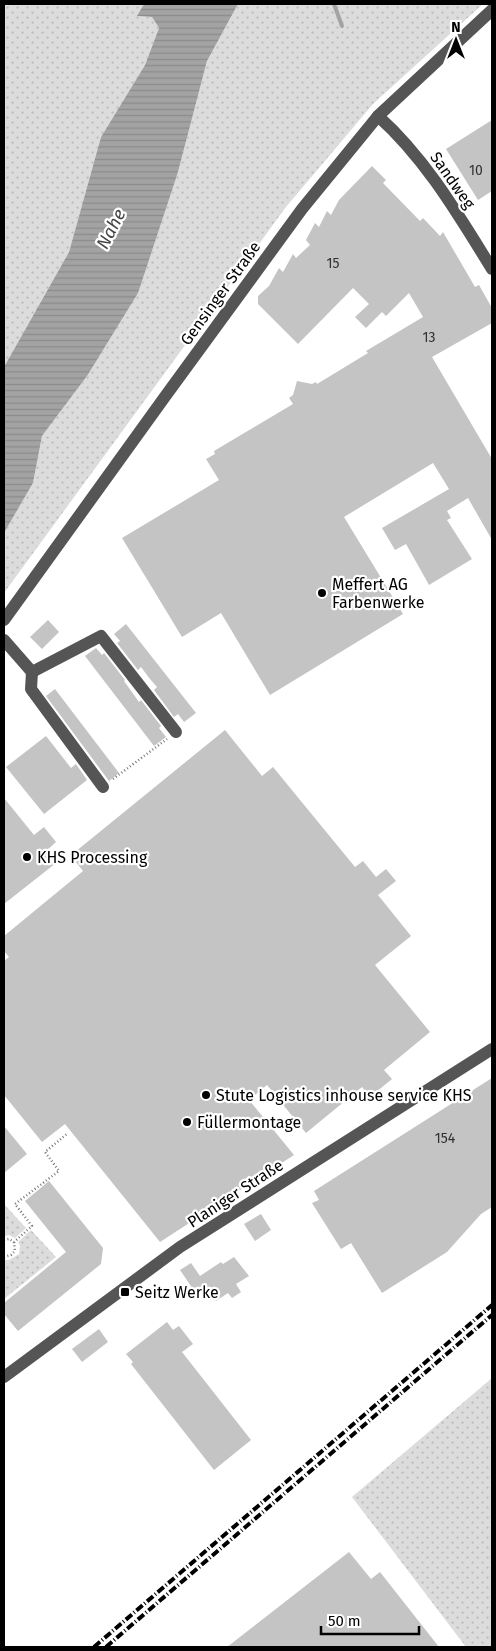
<svg xmlns="http://www.w3.org/2000/svg" width="496" height="1651" font-family="'Fira Sans',sans-serif">
	<style>
		.grass { fill: url(#grass-dots) }
		.water { fill: url(#water-rules) }
		.lines { fill: none; stroke-linecap: round; stroke-linejoin: round }
		.stream { stroke: #a3a3a3; stroke-width: 4 }
		.building { fill: #c4c4c4 }
		.path { stroke: #777; stroke-width: 2.5; stroke-dasharray: 1 2.5; stroke-linecap: butt }
		.minor { stroke: #555; stroke-width: 12 }
		.rail { stroke: #000; stroke-width: 4; stroke-dasharray: 8 2.5 1 2.5; stroke-linecap: butt }
		.poi-dot { fill: #000; stroke: #fff; stroke-width: 2 }
		.labels { text-anchor: middle; stroke-width: 4.5; stroke-linejoin: round; paint-order: stroke }
		.number-label { font-size: 14px; fill: #313131 }
		.street-label { font-size: 16px; fill: #000; stroke: #fff }
		.poi-label { font-size: 16px; fill: #000; stroke: #fff; text-anchor: start }
		.water-label { font-size: 18px; font-style: italic; fill: #444; stroke: #fff }
	</style>
	<defs>
		<pattern id="grass-dots" width="8" height="8" patternUnits="userSpaceOnUse" patternTransform="scale(1.25)"><rect width="8" height="8" fill="#dcdcdc"/><path d="M2 2h.1M6 6h.1" fill="none" stroke="#bbb" stroke-width="1.8" stroke-linecap="round"/></pattern>
		<pattern id="water-rules" width="6" height="5" patternUnits="userSpaceOnUse" patternTransform="scale(1.25)"><rect width="6" height="5" fill="#a3a3a3"/><path d="M0 2.5h6" fill="none" stroke="#8b8b8b"/></pattern>
	</defs>
	<rect width="100%" height="100%" fill="#fff"/>
	<g class="grass">
		<path d="M4,4H144L138,16L152,17L159,28L145,65L101,137L69,252L4,367Z"/>
		<path d="M238,4H483L373,104L286,207L4,593V533L33,483L42,436L87,376L178,172L207,61Z"/>
		<path d="M4,1204L26,1228L15,1238L9,1235L4,1236Z"/>
		<path d="M31,1230L56,1257L4,1299V1260H9L19,1254L20,1246L18,1242Z"/>
		<path d="M492,1378V1647H466L352,1497Z"/>
	</g>
	<path class="water" d="M144,4H238L207,61L178,172L138,293L87,376L42,436L33,483L4,533V367L69,252L101,137L145,65L159,28L152,17L137,16Z"/>
	<g class="lines">
		<path class="stream" d="M334,4L342,26"/>
	</g>
	<g class="building">
		<path d="M492,120V191L478,200L446,149Z"/>
		<path d="M372,166L386,180L383,183L420,221L423,218L440,236L443,232L475,287L479,285L492,308V323L432,357L492,459V540L468,498L447,511L451,518L447,520L472,559L429,585L406,544L395,550L382,528L449,489L433,463L344,517L403,614L270,695L221,613L182,637L122,538L219,480L206,459L215,454L214,451L293,404L289,398L293,395L297,381L312,384L316,382L317,384L368,353L366,351L423,317L409,293L386,316L382,312L366,328L355,317L369,304L353,288L298,344L258,304V296L269,286L279,268L283,272L293,254L296,258L310,245L306,240L315,223L319,227L327,211L331,215L339,200Z"/>
		<path d="M48,620L59,632L42,649L30,637Z"/>
		<path d="M126,624L196,713L184,722L178,714L174,717L154,690L157,687L150,679L141,667L138,670L117,643L120,641L114,634Z"/>
		<path d="M96,648L102,655L104,653L125,680L124,681L139,702L141,700L161,726L159,728L166,737L154,746L85,656Z"/>
		<path d="M55,689L119,773L109,781L46,696Z"/>
		<path d="M225,730L262,776L273,767L355,867L363,861L376,877L386,869L396,881L378,895L411,936L375,965L430,1032L384,1070L392,1079L370,1097L362,1087L306,1133L267,1085L249,1100L294,1155L160,1242L65,1124L42,1142L4,1095V961L9,957L4,951V936L83,871L76,862L80,858L75,852Z"/>
		<path d="M46,736L71,768L76,764L87,780L44,814L6,767Z"/>
		<path d="M4,798L34,835L44,827L56,842L46,851L56,863L4,904Z"/>
		<path d="M492,1078V1207L481,1214L447,1252L382,1293L351,1243L341,1249L312,1203L319,1200L314,1191Z"/>
		<path d="M4,1126L27,1154L4,1173Z"/>
		<path d="M49,1181L103,1248L101,1264L18,1331L4,1314V1303L66,1252L25,1201Z"/>
		<path d="M261,1214L271,1230L255,1241L244,1224Z"/>
		<path d="M234,1257L249,1276L236,1284L241,1292L232,1298L228,1293L216,1301L208,1288L197,1295L180,1270L191,1263L200,1276L221,1262L223,1264Z"/>
		<path d="M167,1322L173,1330L179,1326L193,1344L182,1352L251,1440L214,1470L131,1364L133,1362L126,1354Z"/>
		<path d="M99,1329L108,1342L82,1362L72,1349Z"/>
		<path d="M349,1552L371,1579L380,1572L439,1647H227Z"/>
	</g>
	<g class="lines">
		<g class="path">
			<path d="M113,779L167,739"/>
			<path d="M4,1240L9,1239L14,1242L32,1226L15,1204L59,1171L45,1152L68,1133"/>
			<path d="M4,1257L11,1255L15,1251L14,1242"/>
		</g>
		<g class="minor">
			<path d="M378,116C426,159 459,216 492,269"/>
			<path d="M4,620L164,398L302,209L378,116L492,10"/>
			<path d="M4,640L32,672L31,689L103,787"/>
			<path d="M32,672L101,636L176,732"/>
			<path d="M4,1377L180,1247L492,1049"/>
		</g>
		<g class="rail">
			<path d="M94,1647L492,1305"/>
			<path d="M106,1647L492,1315"/>
		</g>
	</g>
	<g class="poi-dot">
		<circle cx="322" cy="593" r="5"/>
		<circle cx="27" cy="857" r="5"/>
		<circle cx="206" cy="1095" r="5"/>
		<circle cx="187" cy="1122" r="5"/>
		<rect x="120" y="1287" width="10" height="10" rx="2.5"/>
	</g>
	<g class="labels">
		<g class="number-label">
			<text x="476" y="175">10</text>
			<text x="333" y="268">15</text>
			<text x="429" y="342">13</text>
			<text x="445" y="1143">154</text>
		</g>
		<g class="street-label">
			<text transform="translate(453 180) rotate(55)" y="6">Sandweg</text>
			<text transform="translate(220 293) rotate(-54)" y="6">Gensinger Straße</text>
			<text transform="translate(235 1193) rotate(-33)" y="6">Planiger Straße</text>
		</g>
		<g class="poi-label">
			<text x="332" y="590">Meffert AG<tspan x="332" dy="18">Farbenwerke</tspan></text>
			<text x="37" y="863">KHS Processing</text>
			<text x="216" y="1101">Stute Logistics inhouse service KHS</text>
			<text x="197" y="1128">Füllermontage</text>
			<text x="135" y="1298">Seitz Werke</text>
		</g>
		<g class="water-label">
			<text transform="translate(111 229) rotate(-63)" y="6">Nahe</text>
		</g>
	</g>
	<rect width="496" height="1651" fill="none" stroke="#000000" stroke-width="10"/>
	<g transform="translate(456 40)" stroke="#ffffff" stroke-width="4" paint-order="stroke">
	<path d="M0-4L9 19L0 12L-9 19Z" fill="#000000"/>
	<text y="-8" font-size="14" font-weight="bold" text-anchor="middle" fill="#000000">N</text>
	</g>
	<path d="M321 1626v8h98v-8" fill="none" stroke="#000000" stroke-width="2.5"/>
	<text x="328" y="1626" font-size="15" fill="#000000" stroke="#ffffff" stroke-width="4" paint-order="stroke">50 m</text>
</svg>
